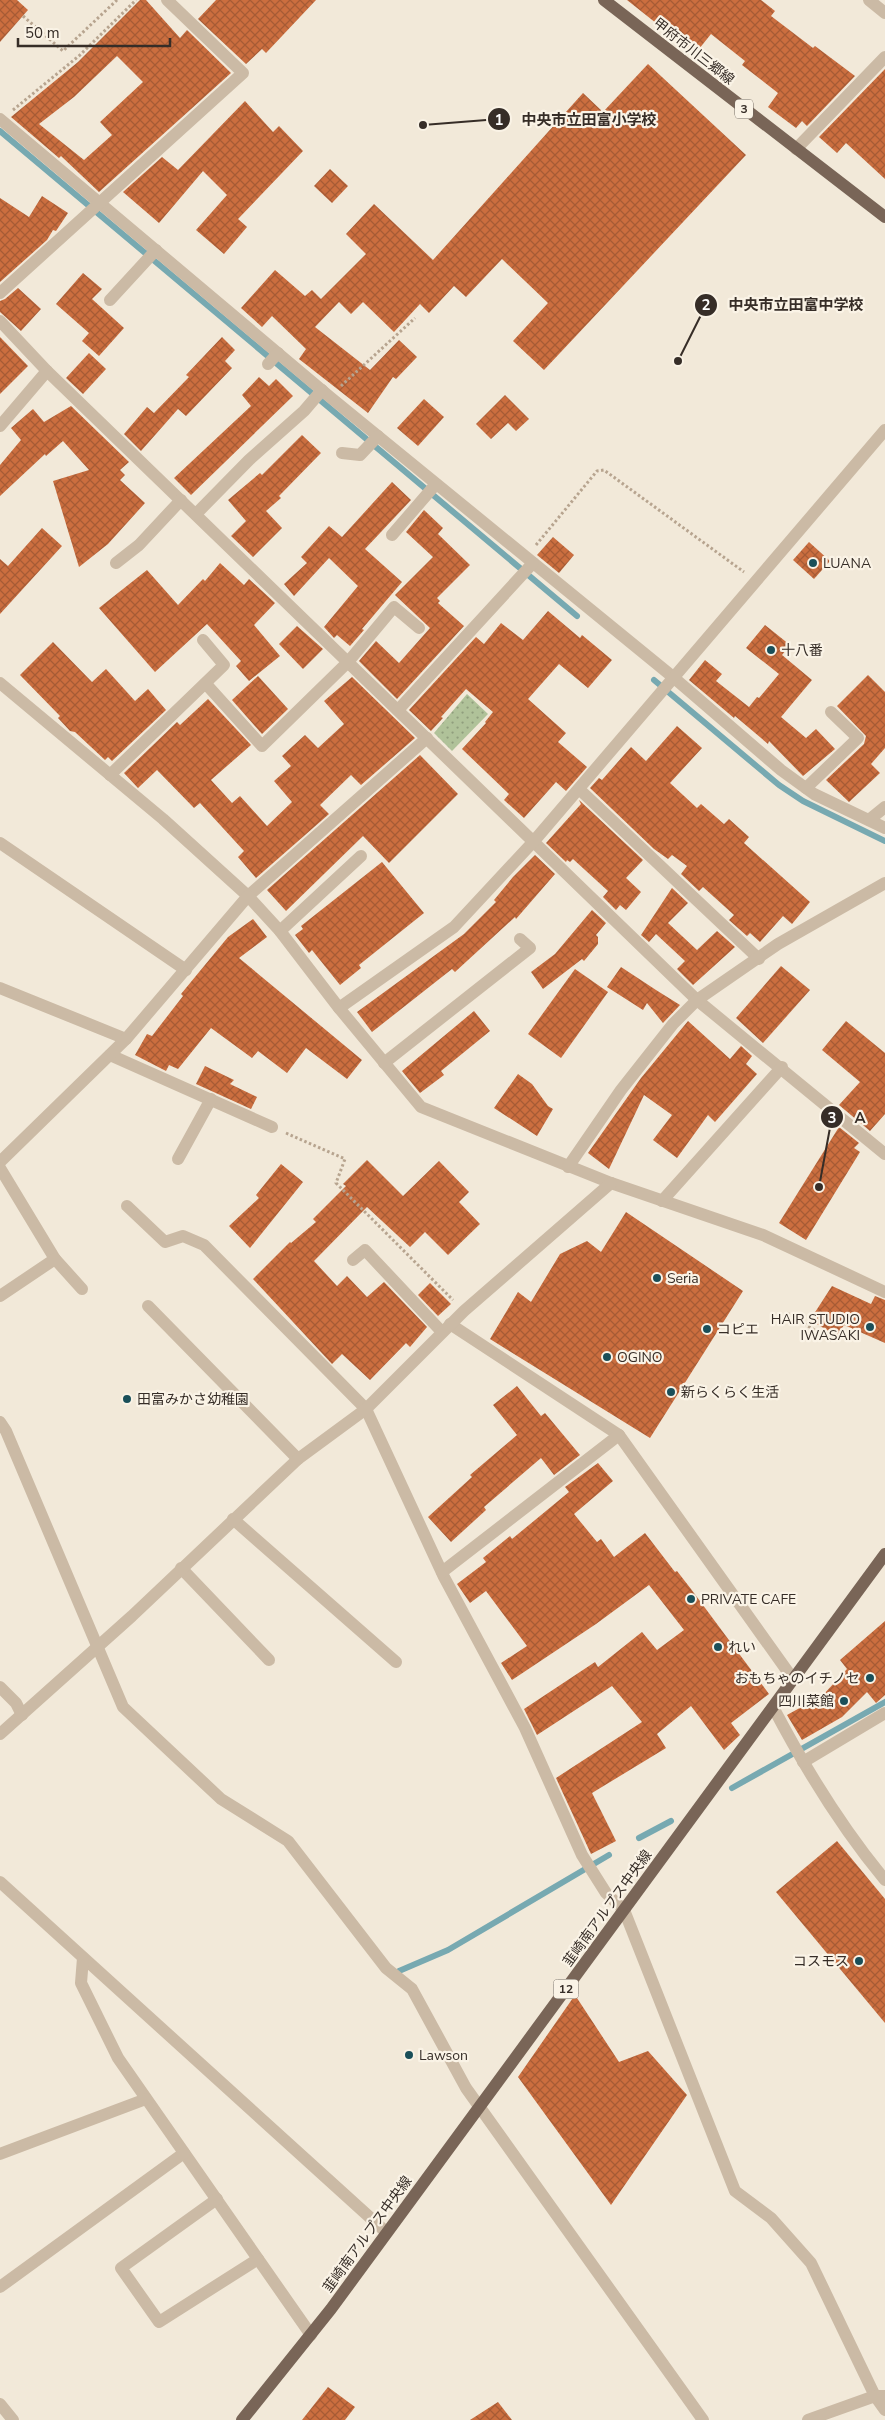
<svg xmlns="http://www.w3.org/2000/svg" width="885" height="2420" font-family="'Nunito Sans','Noto Sans JP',sans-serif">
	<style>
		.green { fill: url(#green-dots) }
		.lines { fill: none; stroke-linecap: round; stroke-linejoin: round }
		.stream { stroke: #77a9b1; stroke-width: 6 }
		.building { fill: url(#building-cross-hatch); fill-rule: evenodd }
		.path { stroke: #b7a48f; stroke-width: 3; stroke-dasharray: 2.5 2.5; stroke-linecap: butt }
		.minor { stroke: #cbbaa5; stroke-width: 12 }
		.major { stroke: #796557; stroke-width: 12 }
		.poi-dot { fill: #1a4f59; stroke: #faf3e6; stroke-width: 2 }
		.labels { text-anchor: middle; stroke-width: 4.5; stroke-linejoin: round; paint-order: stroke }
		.shield { fill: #faf3e6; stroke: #716860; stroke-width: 1 }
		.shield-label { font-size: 12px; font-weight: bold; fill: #362d27 }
		.street-label { font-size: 14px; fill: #362d27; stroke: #faf3e6 }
		.poi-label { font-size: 14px; fill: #362d27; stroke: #faf3e6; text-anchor: start }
		.leader { fill: none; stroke: #362d27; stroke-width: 2 }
		.callout-dot { fill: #362d27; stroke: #faf3e6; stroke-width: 2 }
		.mark-label { font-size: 15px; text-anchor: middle; font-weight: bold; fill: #fff }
		.callout-label { font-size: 15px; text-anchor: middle; font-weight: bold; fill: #362d27; stroke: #faf3e6; stroke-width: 4.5; stroke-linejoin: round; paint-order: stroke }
	</style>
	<defs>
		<pattern id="green-dots" width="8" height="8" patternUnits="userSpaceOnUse" patternTransform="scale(1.25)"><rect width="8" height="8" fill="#b0c299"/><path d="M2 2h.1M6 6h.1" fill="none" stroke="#909e7d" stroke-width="1.8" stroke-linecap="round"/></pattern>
		<pattern id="building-cross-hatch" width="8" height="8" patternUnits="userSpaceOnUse" patternTransform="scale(1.25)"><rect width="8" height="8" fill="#cb6e3f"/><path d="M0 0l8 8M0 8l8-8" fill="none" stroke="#a65b35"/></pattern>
	</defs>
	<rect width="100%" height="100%" fill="#f2e9d9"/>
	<path class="green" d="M467,694L488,714L452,751L434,733Z"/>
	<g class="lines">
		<g class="stream">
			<path d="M0,131L577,616"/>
			<path d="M654,680L779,785L803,801L885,841"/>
			<path d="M732,1788L885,1702"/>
			<path d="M639,1838L671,1821"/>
			<path d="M399,1971L448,1950L609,1855"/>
		</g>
	</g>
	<g class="building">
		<path d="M0,0H17L28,10L0,42Z"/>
		<path d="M140,0H146L180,38L187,30L231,73L99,192L61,156L59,158L11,117L78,62ZM117,56L143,82L100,122L112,135L84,160L39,124L74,97Z"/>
		<path d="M216,0H316L266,53L262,49L246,64L198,19Z"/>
		<path d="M627,0H761L775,11L771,16L813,48L815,46L855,76L807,126L802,121L796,128L768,107L778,93L742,65L745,61L711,34L695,54Z"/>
		<path d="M648,64L746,155L544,370L513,341L548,303L502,259L466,297L454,286L429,313L420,304L394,332L363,302L351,314L339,302L315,327L370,370L399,340L417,357L396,379L393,377L368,413L299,359L306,349L272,316L262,327L241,308L275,270L305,296L312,290L321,299L366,254L346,234L374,204L433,260L583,93L603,112Z"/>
		<path d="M885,69V179L846,143L837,153L819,137Z"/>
		<path d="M245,101L273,132L279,126L303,151L238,219L247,227L224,254L196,230L227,195L203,171L159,223L123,192L162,157L178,170Z"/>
		<path d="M330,169L348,186L332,203L314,186Z"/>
		<path d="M42,196L68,213L56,231L53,230L47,240L0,282V198L29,217Z"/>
		<path d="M83,273L102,289L92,299L124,328L99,356L82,341L89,333L56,304Z"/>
		<path d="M18,288L41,309L21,331L0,312V301L5,299Z"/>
		<path d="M0,337L28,366L0,394Z"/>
		<path d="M222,337L235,350L225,361L232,368L186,416L178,409L141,451L124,434L147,407L154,413L189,377L186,375Z"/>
		<path d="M89,353L106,369L83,394L66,378Z"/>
		<path d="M259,377L269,386L276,379L293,396L191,495L174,478L251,406L242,395Z"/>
		<path d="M505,395L529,419L516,431L508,423L491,439L476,424Z"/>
		<path d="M424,399L444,417L418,446L397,428Z"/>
		<path d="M71,406L129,462L120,470L125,475L120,480L145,503L108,544L79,567L53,481L89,470L63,441L46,456L45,454L0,496V465L21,440L11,428L33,409L44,422Z"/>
		<path d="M302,435L321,453L279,496L281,498L266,511L282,528L253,557L231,536L246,521L228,500L260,473L262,475Z"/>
		<path d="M392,482L411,500L365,549L402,582L362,629L364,630L350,646L337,635L334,638L324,627L358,586L329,558L294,596L284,584L307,563L301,557L329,526L342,537Z"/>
		<path d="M424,510L443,528L438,534L470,565L437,598L440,601L438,603L464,626L397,699L359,661L376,641L399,663L430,628L395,595L433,557L406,532Z"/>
		<path d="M42,528L62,546L0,614V559L8,566Z"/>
		<path d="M553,537L574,555L559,573L537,555Z"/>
		<path d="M809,542L830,561L814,579L793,560Z"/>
		<path d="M220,563L244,585L249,579L275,603L254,625L280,656L249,681L236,666L241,661L207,624L155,672L99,608L147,570L178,605L203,579L205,581Z"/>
		<path d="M548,611L580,638L582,635L612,660L588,688L559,664L528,699L566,733L558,742L587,767L566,791L556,782L524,818L504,800L509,794L462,749L486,723L485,722L493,712L466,689L441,717L443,718L431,731L409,710L476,637L484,644L501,623L523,640Z"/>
		<path d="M765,625L790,645L782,655L812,680L781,717L806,738L816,729L835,749L803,776L769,741L768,744L735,716L734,718L689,680L705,660L722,674L716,681L749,707L757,697L759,698L779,674L746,648Z"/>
		<path d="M297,626L323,649L303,669L279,644Z"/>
		<path d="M53,642L92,682L106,669L135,701L148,689L166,710L112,761L108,757L105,760L75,732L70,731L58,718L60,716L20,675Z"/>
		<path d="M868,675L885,692V748L871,764L880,773L849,802L826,780L864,744L866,736L837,706Z"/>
		<path d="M258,676L288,709L262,734L232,700Z"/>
		<path d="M352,677L415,738L361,785L351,775L320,805L329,814L256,878L238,857L244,851L200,803L194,808L157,770L138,788L124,773L177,722L180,725L208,699L251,745L211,780L232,803L240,796L267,826L292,802L274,781L291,766L282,756L305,735L318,748L344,724L324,701Z"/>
		<path d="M677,726L702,748L670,783L697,808L701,804L724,824L729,819L749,837L744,843L810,902L792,924L783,916L760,942L750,933L747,936L729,920L734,915L703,887L699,891L681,874L687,866L672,855L668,859L654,849L590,788L599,778L602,780L631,747L646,761Z"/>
		<path d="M420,755L458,794L389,863L363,836L286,911L267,890Z"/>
		<path d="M579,800L643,860L626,878L641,892L626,910L620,905L616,910L603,897L608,891L573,859L570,862L567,860L566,862L546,843L581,804Z"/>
		<path d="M535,855L555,874L516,919L515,917L455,972L452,969L372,1032L357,1012L464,934L496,902L494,900L513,877Z"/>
		<path d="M382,862L424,913L359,965L361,968L340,985L312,950L309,953L295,935L303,929L301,926Z"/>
		<path d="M672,888L688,903L668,923L697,950L717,931L735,947L693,985L677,969L685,961L656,934L649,942L641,935Z"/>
		<path d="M592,910L606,923L596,935L598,937V944L584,961L582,959L543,989L531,972L555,954Z"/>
		<path d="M253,919L267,937L239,958L362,1060L347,1079L306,1048L287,1073L258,1051L252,1058L211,1028L178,1069L169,1065L166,1071L135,1055L147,1034L152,1036L183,996L181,994L228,937Z"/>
		<path d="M781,966L810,990L763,1043L736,1018Z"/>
		<path d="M621,967L656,990L680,1005L663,1023L647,1003L643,1010L607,987Z"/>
		<path d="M575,969L608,992L561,1058L528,1034Z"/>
		<path d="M474,1011L490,1031L441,1071L444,1075L420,1093L402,1071Z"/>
		<path d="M688,1021L730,1059L741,1046L752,1056L746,1064L757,1074L715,1122L708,1115L677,1158L653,1140L672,1115L644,1095L609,1169L588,1153L641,1078Z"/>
		<path d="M846,1021L885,1053V1114L870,1131L839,1105L860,1082L822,1050Z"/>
		<path d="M205,1066L234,1080L230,1084L257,1097L251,1109L196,1084Z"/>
		<path d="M518,1074L532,1084L548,1106L553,1109L537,1136L494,1108Z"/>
		<path d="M839,1127L859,1143L854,1148L860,1152L806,1240L779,1223Z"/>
		<path d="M367,1160L403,1196L439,1161L469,1192L459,1202L480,1224L448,1255L425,1232L410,1247L367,1207L314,1261L337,1286L347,1276L367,1297L384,1282L427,1327L410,1347L406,1343L370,1380L342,1354L332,1364L253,1279L290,1242L291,1243L316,1222L313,1219L346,1186L343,1184Z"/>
		<path d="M281,1164L303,1182L250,1248L229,1226L259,1198L256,1195Z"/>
		<path d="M626,1212L743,1291L650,1438L490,1339L518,1292L531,1302L560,1254L587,1241L601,1252Z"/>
		<path d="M430,1283L451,1304L438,1316L418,1295Z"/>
		<path d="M832,1286L871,1304L875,1296L885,1300V1343L844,1325L837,1336L810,1320Z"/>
		<path d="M517,1386L541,1416L545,1413L580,1455L554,1475L541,1458L484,1507L486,1510L451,1542L428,1517L472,1477L470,1475L517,1435L493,1405Z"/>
		<path d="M598,1463L613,1481L574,1514L597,1542L601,1539L614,1557L645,1533L675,1572L677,1571L691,1589L769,1694L731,1723L740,1735L724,1750L691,1706L657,1734L666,1748L592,1793L616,1841L591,1854L556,1778L642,1722L612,1686L537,1735L524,1709L595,1662L598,1667L642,1632L657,1650L684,1630L649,1585L596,1624L512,1680L501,1663L527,1646L486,1591L470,1603L457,1584L486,1562L483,1558L510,1536L512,1539L569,1492L565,1487Z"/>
		<path d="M885,1621V1695L876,1703L867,1692L842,1717L802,1740L787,1715L823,1695L847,1669L840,1660Z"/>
		<path d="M837,1841L885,1899V2023L776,1892Z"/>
		<path d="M575,1995L619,2062L648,2051L687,2095L611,2205L518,2077Z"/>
		<path d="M328,2387L355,2407L345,2420H302Z"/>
		<path d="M498,2402L512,2420H470Z"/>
	</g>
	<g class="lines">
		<g class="path">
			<path d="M23,16L63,51L117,0"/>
			<path d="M13,110L80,55L136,0"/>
			<path d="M341,386L415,318"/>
			<path d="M536,545L597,471L604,470L744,572"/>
			<path d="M286,1133L345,1159L336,1183L453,1300"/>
			<path d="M787,1313L832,1341"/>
		</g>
		<g class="minor">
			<path d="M869,0L885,13"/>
			<path d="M0,119L330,397L673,677L781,770L814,794L885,828"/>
			<path d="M796,149L885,57"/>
			<path d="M0,293L243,73L167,0"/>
			<path d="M110,300L156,250"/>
			<path d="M0,321L47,371L697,1000L885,1154"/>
			<path d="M268,364L278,353"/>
			<path d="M0,426L47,371"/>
			<path d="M342,453L360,455L378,436"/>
			<path d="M196,514L249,460L304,411L322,390"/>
			<path d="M392,535L436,484"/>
			<path d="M116,563L139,545L181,500"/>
			<path d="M0,683L163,819L248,896L427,738"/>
			<path d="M206,684L262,746L348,662L394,607L419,628"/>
			<path d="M398,710L533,563"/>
			<path d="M110,775L224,665L203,640"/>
			<path d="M806,788L858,738L831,712"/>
			<path d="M579,789L759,959"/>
			<path d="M869,820L885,807"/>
			<path d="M0,843L186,970"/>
			<path d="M280,931L361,856"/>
			<path d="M0,988L126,1039"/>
			<path d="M339,1008L454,927L534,841L885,430"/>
			<path d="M110,1055L272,1127"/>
			<path d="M384,1063L530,948L520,939"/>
			<path d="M178,1159L211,1099"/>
			<path d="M0,1162L126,1039L248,896L280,931L339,1008L421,1107L611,1183L763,1235L885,1292"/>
			<path d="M568,1167L621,1090L673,1024L697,1000L778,944L885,883"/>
			<path d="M0,1168L55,1259L0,1296"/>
			<path d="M662,1201L782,1067"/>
			<path d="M127,1206L165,1242L183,1236L204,1245L366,1409L444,1577L525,1728L582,1855L606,1893L624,1910L735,2191L771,2218L811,2263L875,2396L885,2410"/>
			<path d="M55,1259L82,1289"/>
			<path d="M353,1260L365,1250L442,1332"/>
			<path d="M148,1306L298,1459"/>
			<path d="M450,1324L619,1435L793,1679"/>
			<path d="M0,1422L6,1431L123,1707L221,1799L288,1841L386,1968L412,1989L466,2088L703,2420"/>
			<path d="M233,1519L396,1662"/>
			<path d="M181,1568L269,1660"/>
			<path d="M442,1572L619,1435"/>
			<path d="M0,1687L16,1703L22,1715"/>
			<path d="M773,1707C805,1768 841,1827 885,1880"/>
			<path d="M0,1734L132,1616L298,1459L366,1409L464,1311L611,1183"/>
			<path d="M803,1762L885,1713"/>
			<path d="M0,1882L386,2232"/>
			<path d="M83,1958L81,1983L118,2058L311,2335"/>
			<path d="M0,2154L146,2099"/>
			<path d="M217,2199L121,2268L159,2322L258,2259"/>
			<path d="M0,2287L184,2153"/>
			<path d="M0,2404L13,2420"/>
			<path d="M808,2420L875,2396H884"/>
		</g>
		<g class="major">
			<path d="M604,0L885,217"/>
			<path d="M242,2420L331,2309L885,1554"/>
		</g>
	</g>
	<g class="poi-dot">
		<circle cx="813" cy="563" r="5"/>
		<circle cx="771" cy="650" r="5"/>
		<circle cx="657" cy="1278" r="5"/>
		<circle cx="870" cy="1327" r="5"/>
		<circle cx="707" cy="1329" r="5"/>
		<circle cx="607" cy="1357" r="5"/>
		<circle cx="671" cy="1392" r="5"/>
		<circle cx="127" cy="1399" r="5"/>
		<circle cx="691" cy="1599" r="5"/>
		<circle cx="718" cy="1647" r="5"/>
		<circle cx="870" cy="1678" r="5"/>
		<circle cx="844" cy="1701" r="5"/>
		<circle cx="859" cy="1961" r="5"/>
		<circle cx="409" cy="2055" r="5"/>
	</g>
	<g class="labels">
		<g class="shield">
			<rect x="735" y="99.5" width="18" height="19" rx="4"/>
			<rect x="553.5" y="1979.5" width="25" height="19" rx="4"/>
		</g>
		<g class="shield-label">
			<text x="744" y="113">3</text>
			<text x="566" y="1993">12</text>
		</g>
		<g class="street-label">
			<text transform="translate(694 51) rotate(38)" y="5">甲府市川三郷線</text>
			<text transform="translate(607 1908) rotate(-54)" y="5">韮崎南アルプス中央線</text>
			<text transform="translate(367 2234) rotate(-54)" y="5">韮崎南アルプス中央線</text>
		</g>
		<g class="poi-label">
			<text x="823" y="568">LUANA</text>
			<text x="781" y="655">十八番</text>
			<text x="667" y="1283">Seria</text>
			<text x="860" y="1324" text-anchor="end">HAIR STUDIO<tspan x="860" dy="16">IWASAKI</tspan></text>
			<text x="717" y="1334">コピエ</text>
			<text x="617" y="1362">OGINO</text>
			<text x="681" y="1397">新らくらく生活</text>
			<text x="137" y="1404">田富みかさ幼稚園</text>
			<text x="701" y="1604">PRIVATE CAFE</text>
			<text x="728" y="1652">れい</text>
			<text x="860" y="1683" text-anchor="end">おもちゃのイチノセ</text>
			<text x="834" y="1706" text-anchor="end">四川菜館</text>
			<text x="849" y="1966" text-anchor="end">コスモス</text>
			<text x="419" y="2060">Lawson</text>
		</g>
	</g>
	<path class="leader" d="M423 125L499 119M678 361L706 305M819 1187L832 1117"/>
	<g class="callout-dot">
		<circle cx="423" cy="125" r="5"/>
		<circle cx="678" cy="361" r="5"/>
		<circle cx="819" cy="1187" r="5"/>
		<circle cx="499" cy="119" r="12"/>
		<circle cx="706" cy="305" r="12"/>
		<circle cx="832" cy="1117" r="12"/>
	</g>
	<g class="mark-label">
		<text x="499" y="125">1</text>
		<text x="706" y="310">2</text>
		<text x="832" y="1123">3</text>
	</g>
	<g class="callout-label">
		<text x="589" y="125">中央市立田富小学校</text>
		<text x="796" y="310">中央市立田富中学校</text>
		<text x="860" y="1123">A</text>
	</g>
	<path d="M18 38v8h152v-8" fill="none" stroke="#362d27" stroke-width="2.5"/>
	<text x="25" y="38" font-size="15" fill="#362d27" stroke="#faf3e6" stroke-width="4" paint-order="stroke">50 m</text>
</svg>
